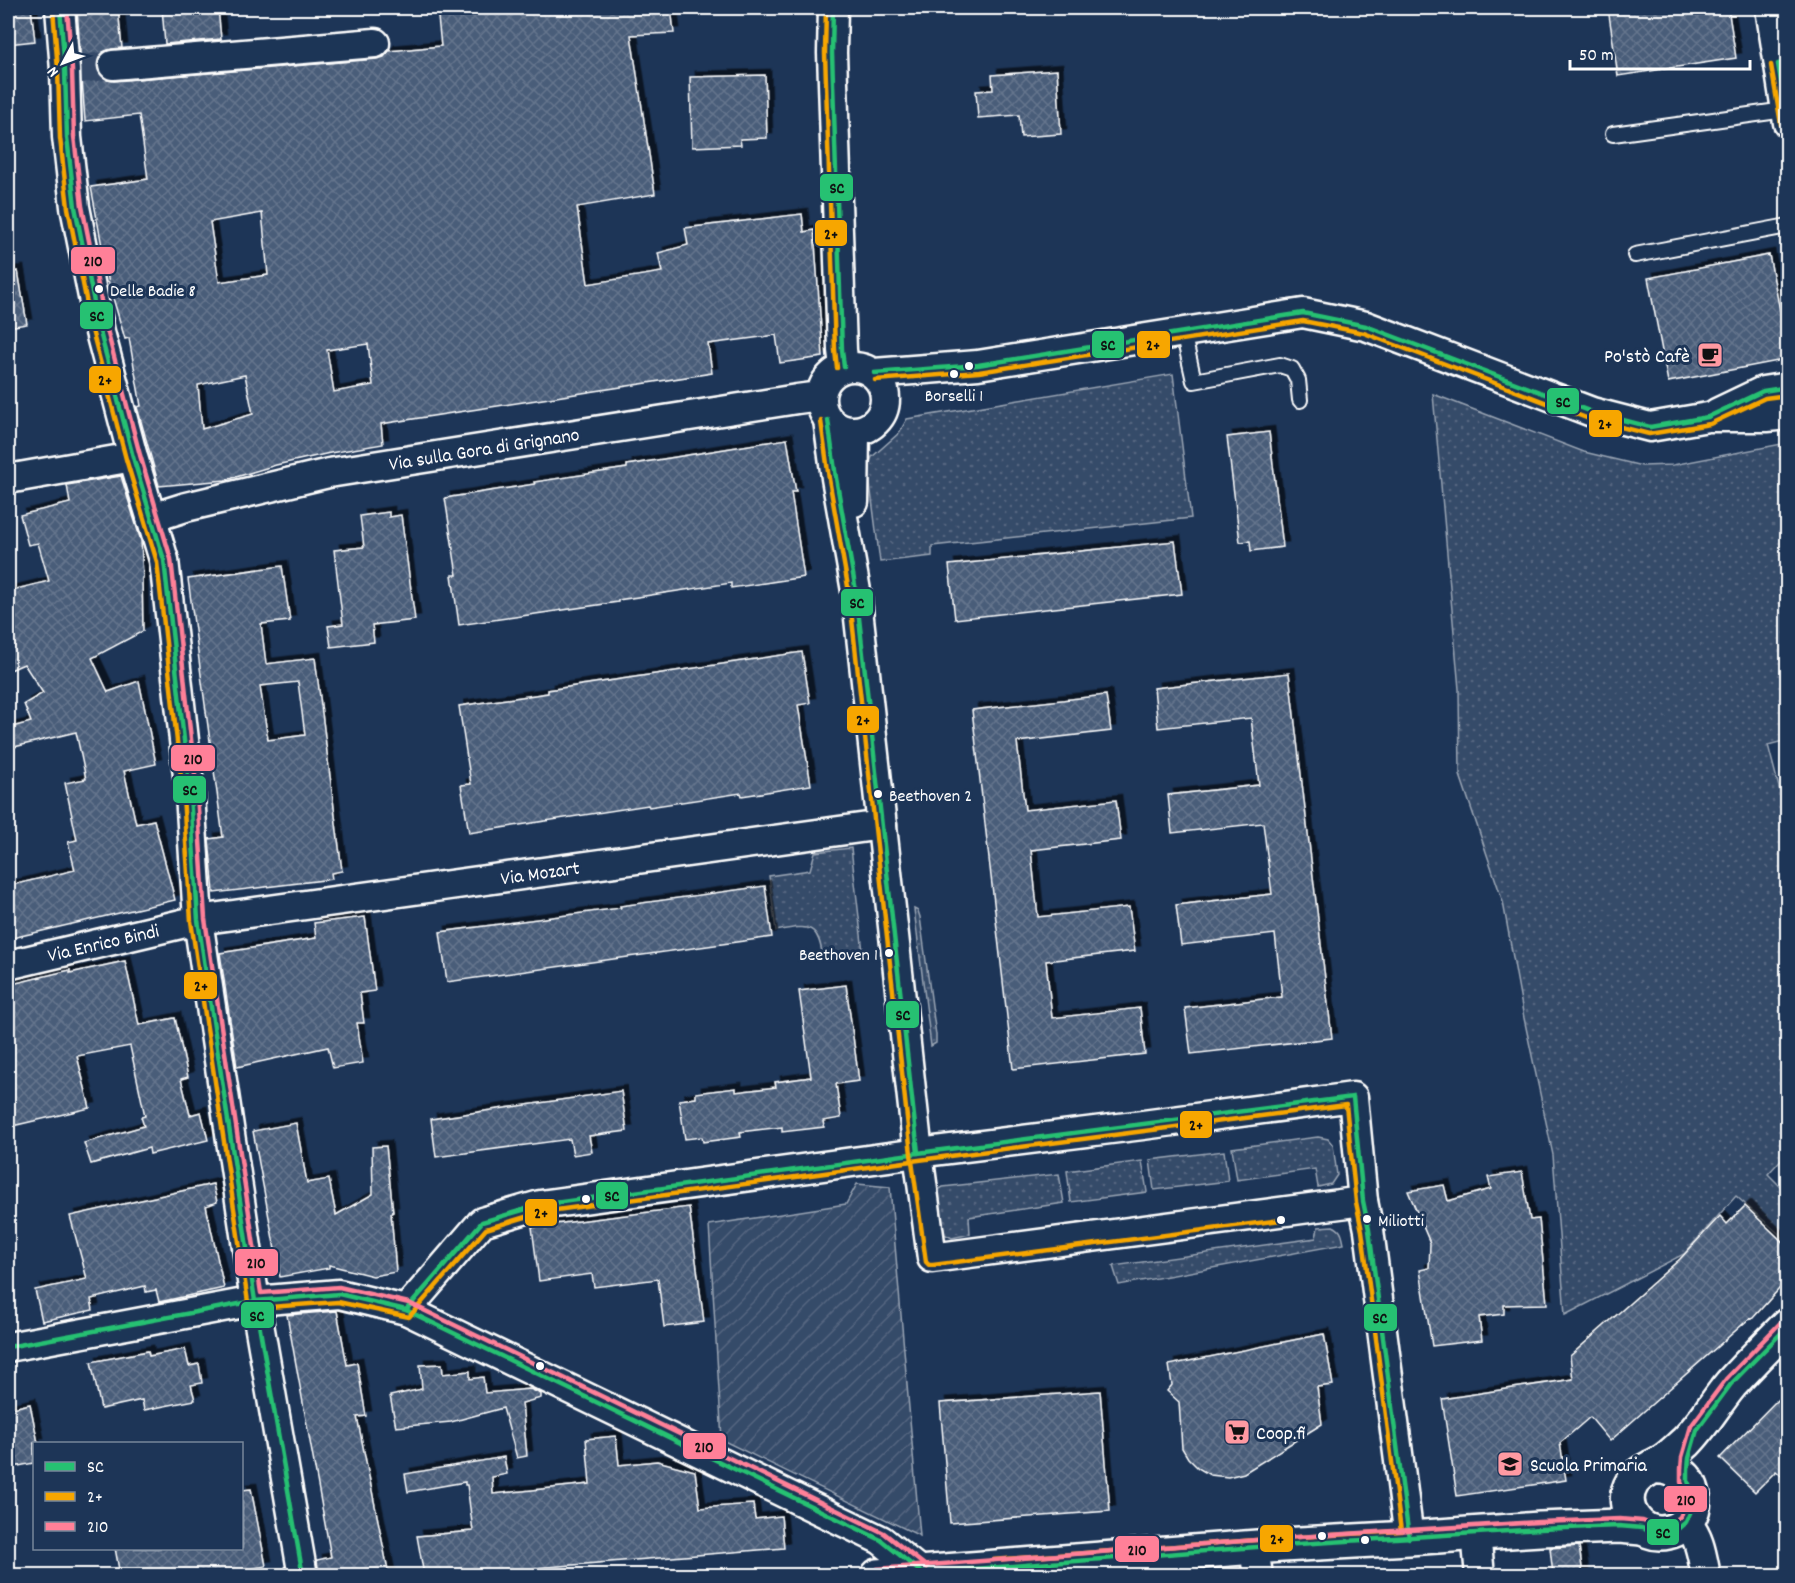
<svg xmlns="http://www.w3.org/2000/svg" width="1795" height="1583" font-family="Dekko,sans-serif">
	<style>
		.grass { fill: url(#grass-dots); stroke: #9aa5b4; stroke-width: 1.5 }
		.garden { fill: url(#garden-furrows); stroke: #9aa5b4; stroke-width: 1.5 }
		.building { fill: url(#building-cross-hatch); stroke: #fff; stroke-width: 1.5; fill-rule: evenodd; filter: url(#shadow) }
		.lines { fill: none; stroke-linecap: round; stroke-linejoin: round }
		.minor-tunnel { stroke: #344968; stroke-width: 28; stroke-dasharray: 28 14; stroke-linecap: butt }
		.service-casing { stroke: #fff; stroke-width: 18 }
		.minor-casing { stroke: #fff; stroke-width: 33 }
		.tertiary-casing { stroke: #fff; stroke-width: 38 }
		.service { stroke: #1d3557; stroke-width: 14 }
		.minor { stroke: #1d3557; stroke-width: 28 }
		.tertiary { stroke: #1d3557; stroke-width: 33 }
		.bus-1-casing { stroke: #1d3557; stroke-width: 9 }
		.bus-2-casing { stroke: #1d3557; stroke-width: 9 }
		.bus-3-casing { stroke: #1d3557; stroke-width: 9 }
		.bus-1 { stroke: #26c172; stroke-width: 4.5 }
		.bus-2 { stroke: #f7a600; stroke-width: 4.5 }
		.bus-3 { stroke: #ff8098; stroke-width: 4.5 }
		.bus-dot { fill: #fff; stroke: #1d3557; stroke-width: 2 }
		.labels { text-anchor: middle; stroke-width: 6; stroke-linejoin: round; paint-order: stroke }
		.bus-label { font-size: 18px; fill: #fff; stroke: #1d3557; text-anchor: start }
		.poi-label { font-size: 20px; fill: #fff; stroke: #1d3557; text-anchor: start }
		.street-label { font-size: 20px; fill: #fff; stroke: #1d3557 }
		.line-badge { stroke: #1d3557; stroke-width: 2 }
		.pale-badge-label { font-size: 16px; text-anchor: middle; font-weight: bold; fill: #111 }
	</style>
	<defs>
		<pattern id="grass-dots" width="8" height="8" patternUnits="userSpaceOnUse" patternTransform="scale(1.5)"><rect width="8" height="8" fill="#364b69"/><path d="M2 2h.1M6 6h.1" fill="none" stroke="#546680" stroke-width="1.8" stroke-linecap="round"/></pattern>
		<pattern id="garden-furrows" width="10" height="10" patternUnits="userSpaceOnUse" patternTransform="scale(1.5)"><rect width="10" height="10" fill="#364b69"/><path d="M-1 1l2-2M0 10L10 0M9 11l2-2" fill="none" stroke="#546680"/></pattern>
		<pattern id="building-cross-hatch" width="8" height="8" patternUnits="userSpaceOnUse" patternTransform="scale(1.5)"><rect width="8" height="8" fill="#4a5d79"/><path d="M0 0l8 8M0 8l8-8" fill="none" stroke="#65758d"/></pattern>
		<filter id="shadow"><feDropShadow dx="5.5" dy="-5.5" stdDeviation="0" flood-color="#0009"/></filter>
	</defs>
	<rect width="100%" height="100%" fill="#1d3557"/>
	<filter id="ink" filterUnits="userSpaceOnUse"><feTurbulence type="fractalNoise" baseFrequency=".0167" numOctaves="2"/><feDisplacementMap in="SourceGraphic" scale="12" xChannelSelector="R" yChannelSelector="G"/><feConvolveMatrix kernelMatrix="1 2 1 2 8 2 1 2 1" color-interpolation-filters="sRGB"/></filter>
	<g filter="url(#ink)">
		<g class="grass">
			<path d="M1173,374L1191,518L932,546V556L880,562L868,468L872,457L899,433L907,419Z"/>
			<path d="M1433,394L1584,452L1642,466L1673,465L1787,443V740L1768,745L1788,822L1787,1153L1768,1174L1787,1193V1241L1736,1196L1684,1254L1565,1315L1553,1155L1524,1018L1503,902L1460,775L1459,689Z"/>
			<path d="M851,848L863,952L823,960C819,922 808,925 776,931L769,876L810,870L815,852Z"/>
			<path d="M914,909L918,911L920,917L936,1035V1043L931,1046Z"/>
			<path d="M1318,1137L1328,1139L1333,1145L1337,1175L1331,1184L1318,1187L1315,1169L1237,1180L1232,1148Z"/>
			<path d="M1224,1151L1228,1181L1154,1190L1150,1160Z"/>
			<path d="M1142,1161L1147,1192L1071,1202L1067,1171Z"/>
			<path d="M1059,1174L1064,1203L969,1217L970,1234L952,1238L944,1234L941,1228L936,1195L938,1190L943,1187Z"/>
			<path d="M1333,1226C1342,1230 1342,1235 1344,1244L1119,1285L1113,1266L1316,1238L1318,1227Z"/>
		</g>
		<path class="garden" d="M857,1184L890,1187L920,1536L722,1440L709,1225L846,1204Z"/>
		<g class="building">
			<path d="M8,8H31L35,41L8,44Z"/>
			<path d="M162,8H218L221,39L165,44Z"/>
			<path d="M1608,8H1728L1736,58L1618,76Z"/>
			<path d="M80,9L118,8L122,48L112,49L103,52L98,59L97,66L100,75L107,80L114,81L376,59L384,57L389,51L441,46L437,8H671L674,33L631,35L655,194L577,207L588,284L662,272L658,253L688,245L685,228L802,214L804,232L814,230L823,357L780,363L776,335L708,344L712,373L381,424L383,444L330,453L276,465L226,480L159,486L137,407L141,406L129,338L125,339L109,284L91,187L148,179L139,115L85,121L77,9ZM262,213L268,275L219,282L210,222ZM368,344L373,385L334,392L327,350ZM245,375L253,414L202,429L198,385Z"/>
			<path d="M1057,70L1061,134L1021,137L1019,115L978,118L976,91L993,90L992,75Z"/>
			<path d="M765,75L767,138L740,139L741,145L692,147L690,77Z"/>
			<path d="M1769,255L1788,351V359L1668,382L1648,278Z"/>
			<path d="M18,271L27,324L8,327V272Z"/>
			<path d="M1269,432L1283,547L1251,551L1250,541L1240,542L1227,437Z"/>
			<path d="M787,439L796,492H791L804,577L731,588V583L618,600V602L459,625L452,575H457L445,498L535,484L534,482L627,468V465Z"/>
			<path d="M121,476L141,541L143,578H142L143,631L92,658L108,692L139,681L156,764L124,771L136,824L154,820L175,900L8,939V886L75,870L68,842L77,840L65,783L86,779L76,732L10,748L8,736V728L31,722L24,704L43,693L24,664L8,671V591L49,581L38,543L28,545L20,515L70,503L67,485Z"/>
			<path d="M389,512V517L401,515L415,620L372,625L374,642L331,647L328,626L343,624L334,550L364,547L360,516Z"/>
			<path d="M1175,541L1182,594L955,619L949,565Z"/>
			<path d="M282,566L290,621L261,624L266,664L315,658L342,871L331,873L332,879L214,893L209,839L223,837L188,579ZM298,682L305,735L268,740L260,686Z"/>
			<path d="M802,652L810,703L798,705L811,785L742,796L741,793L649,807L648,805L469,833L461,785L471,784L459,706L548,693V690Z"/>
			<path d="M1289,673L1332,1038L1191,1054L1185,1008L1282,997L1275,934L1181,945L1176,905L1272,894L1263,823L1172,833L1168,795L1259,785L1251,718L1158,728L1154,688Z"/>
			<path d="M1106,695L1111,731L1017,742L1025,810L1116,800L1121,840L1031,850L1038,917L1129,907L1135,951L1046,961L1052,1018L1140,1008L1145,1054L1013,1069L972,710Z"/>
			<path d="M765,886L772,937L447,982L440,932L621,908L620,906Z"/>
			<path d="M365,917L375,991L360,993L364,1023H357L363,1063L333,1068L328,1047L237,1067L220,953L316,938L314,923Z"/>
			<path d="M125,961L139,1025L175,1018L188,1077L181,1079L190,1115L201,1112L208,1140L150,1154L149,1148L91,1164L84,1143L144,1126L141,1117L145,1116L130,1046L77,1056L90,1108L8,1127V985L70,970V973Z"/>
			<path d="M846,985L859,1081L836,1084L841,1118L823,1121L824,1127L782,1132V1127L740,1132L741,1137L703,1142L702,1137L685,1139L679,1100L696,1098V1093L736,1088V1092L776,1087L775,1082L811,1077L799,991Z"/>
			<path d="M621,1091L627,1131L589,1136L592,1152L573,1155L570,1139L436,1157L431,1119Z"/>
			<path d="M296,1123L307,1183L329,1179L336,1215L373,1194L372,1147L386,1146L393,1212L391,1213L396,1272L373,1276L329,1265V1268L280,1277L253,1131Z"/>
			<path d="M1522,1172L1530,1220L1539,1219L1547,1304L1504,1305V1314L1479,1317L1482,1340L1432,1346L1420,1270L1429,1268L1430,1243L1408,1191L1444,1185L1448,1201L1491,1189L1488,1177Z"/>
			<path d="M213,1184L217,1202L206,1206L224,1288L159,1302L156,1290L146,1292L145,1286L91,1299L93,1310L42,1321L35,1290L87,1279L70,1216Z"/>
			<path d="M1745,1206L1788,1247V1279L1752,1319L1750,1318L1610,1441L1590,1417L1560,1443L1566,1480L1457,1496L1442,1399L1573,1379L1570,1356L1680,1259L1720,1216L1727,1224Z"/>
			<path d="M689,1207L704,1322L664,1327L658,1279L594,1287L592,1274L539,1281L532,1227Z"/>
			<path d="M337,1311L347,1365L357,1363L366,1416L357,1417L389,1575H319L317,1560L331,1557L287,1315Z"/>
			<path d="M1324,1334L1333,1385L1317,1387L1322,1424L1244,1473L1228,1477L1210,1475L1198,1468L1188,1458L1182,1448L1179,1402L1167,1391L1172,1385L1169,1365Z"/>
			<path d="M185,1349L189,1366L199,1364L202,1383L191,1385L195,1400L144,1410L142,1400L101,1409L91,1362L148,1351L149,1356Z"/>
			<path d="M442,1364L443,1374L470,1371V1379L483,1377L485,1393L530,1389L541,1394V1398L522,1403L527,1456L517,1458L503,1408L451,1422L396,1427L390,1396L422,1389L420,1365Z"/>
			<path d="M1788,1389V1482L1776,1471L1755,1492L1720,1458Z"/>
			<path d="M1100,1391L1110,1511L950,1523L940,1403Z"/>
			<path d="M30,1404L38,1443H34V1463L8,1468V1409Z"/>
			<path d="M616,1436L619,1465L657,1461L695,1471L700,1508L753,1504L755,1519L781,1516L784,1548L536,1568L537,1571L507,1574V1569L476,1575H424L417,1536L473,1531L467,1485H465V1482L408,1492L405,1474L504,1457L507,1474L492,1477L493,1494L590,1484L586,1439Z"/>
			<path d="M251,1489L266,1566L220,1575H120L115,1548H242V1490Z"/>
			<path d="M1579,1546L1583,1575H1553L1550,1548Z"/>
		</g>
		<g class="lines">
			<path class="minor-tunnel" d="M80,69L113,65"/>
			<defs>
				<g id="service">
					<path d="M1613,134L1785,110"/>
					<path d="M1635,255L1788,226"/>
					<path d="M1183,332L1194,381L1280,365L1292,369L1298,380L1300,400"/>
				</g>
				<g id="minor">
					<path d="M60,8L65,70L67,137L75,207L100,332L133,457L164,560L190,794L198,920L255,1301L303,1576"/>
					<path d="M833,8L832,53L842,350L844,367"/>
					<path d="M1770,8L1788,123"/>
					<path d="M113,65L375,43"/>
					<circle cx="853" cy="399" r="32"/>
					<path d="M874,373L978,365L1303,313L1366,326L1592,412L1650,427L1708,417H1767L1788,415"/>
					<path d="M1717,413L1763,391L1788,387"/>
					<path d="M828,420L836,478L856,591L918,1153L932,1258L1363,1201"/>
					<path d="M8,479L133,457"/>
					<path d="M854,502L855,432"/>
					<path d="M151,518L186,507L329,473L797,399L820,396"/>
					<path d="M8,965L198,920L882,825"/>
					<path d="M406,1310L482,1222L540,1205L918,1153L1143,1125L1353,1097L1363,1201L1369,1230L1409,1538"/>
					<path d="M8,1347L255,1301L339,1294L406,1310L881,1540L922,1573L918,1576"/>
					<path d="M1686,1522C1700,1537 1702,1556 1706,1576"/>
					<path d="M1476,1533L1480,1576"/>
					<path d="M1254,1547L1258,1576"/>
				</g>
				<g id="tertiary">
					<path d="M1652,1467C1700,1462 1708,1523 1668,1532C1641,1539 1617,1508 1632,1483C1639,1471 1653,1468 1665,1460C1672,1455 1679,1448 1686,1442C1703,1425 1715,1403 1731,1384C1749,1364 1769,1344 1788,1325"/>
					<path d="M878,1576L1282,1545L1409,1538L1540,1529L1619,1526L1642,1528"/>
				</g>
			</defs>
			<use href="#service" class="service-casing"/>
			<use href="#minor" class="minor-casing"/>
			<use href="#tertiary" class="tertiary-casing"/>
			<use href="#service" class="service"/>
			<use href="#minor" class="minor"/>
			<use href="#tertiary" class="tertiary"/>
			<defs>
				<g id="bus-1">
					<path d="M60,8L65,70L67,137L75,207L100,332L133,457L164,560L190,794L198,920L255,1301L303,1576"/>
					<path d="M833,8L832,53L842,350L844,367"/>
					<path d="M1788,62L1778,64L1788,120"/>
					<path d="M874,373L978,365L1303,313L1366,326L1592,412L1650,427L1708,417L1763,391L1788,387"/>
					<path d="M828,420L836,478L856,591L918,1153"/>
					<path d="M1353,1097L1363,1201L1369,1230L1409,1538"/>
					<path d="M406,1310L482,1222L540,1205L918,1153L1353,1097"/>
					<path d="M8,1347L255,1301L339,1294L406,1310L881,1540L922,1573"/>
					<path d="M885,1576L1282,1545L1540,1529L1619,1526L1642,1528L1651,1532H1670L1679,1528L1686,1522L1693,1506L1694,1498L1688,1481V1470L1689,1458L1697,1430L1731,1384L1788,1326"/>
				</g>
				<g id="bus-2">
					<path d="M826,8L825,53L835,350L837,368"/>
					<path d="M53,9L58,70L60,138L68,208L93,334L126,459L157,562L183,795L191,921L248,1302L250,1307L256,1308L338,1302L409,1317L486,1229L542,1212L919,1160L1346,1105L1356,1202L1362,1231L1401,1531L1281,1538L992,1560"/>
					<path d="M1771,65L1781,124"/>
					<path d="M875,380L979,372L1303,321L1364,333L1589,419L1649,434L1710,424L1765,398L1788,395"/>
					<path d="M821,421L829,479L849,592L911,1154L926,1262L929,1265H933L1281,1220"/>
				</g>
				<g id="bus-3">
					<path d="M67,8L72,70L74,136L82,206L107,330L140,455L171,559L197,793L205,919L261,1293L339,1287L409,1303L884,1533L927,1567"/>
					<path d="M877,1569L1281,1538L1539,1522L1620,1519L1643,1521L1653,1525H1668L1680,1517L1686,1504L1685,1492L1681,1482V1469L1682,1457L1691,1426L1726,1379L1783,1320"/>
				</g>
			</defs>
			<use href="#bus-1" class="bus-1-casing"/>
			<use href="#bus-2" class="bus-2-casing"/>
			<use href="#bus-3" class="bus-3-casing"/>
			<use href="#bus-1" class="bus-1"/>
			<use href="#bus-2" class="bus-2"/>
			<use href="#bus-3" class="bus-3"/>
		</g>
	</g>
	<defs>
		<symbol id="cafe-square" viewBox="-11 -11 22 22"><rect x="-9" y="-9" width="18" height="18" rx="4" fill="#ff9aa2" stroke="#1d3557"/><path d="M-5.5-4.5H6V0H3Q3 3.5 0 3.5H-2.5Q-5.5 3.5-5.5 0ZM3-3.2v2h1.7v-2ZM-6 4.5H4V6H-6Z" fill="#111"/></symbol>
		<symbol id="supermarket-square" viewBox="-11 -11 22 22"><rect x="-9" y="-9" width="18" height="18" rx="4" fill="#ff9aa2" stroke="#1d3557"/><path d="M-6-5.5h2.5l.6 2H6L4.5 2H-2.5L-4.4-4H-6ZM-1.5 3.2a1.3 1.3 0 1 0 .1 0ZM3 3.2a1.3 1.3 0 1 0 .1 0Z" fill="#111"/></symbol>
		<symbol id="school-square" viewBox="-11 -11 22 22"><rect x="-9" y="-9" width="18" height="18" rx="4" fill="#ff9aa2" stroke="#1d3557"/><path d="M0-5L7-2L0 1L-7-2ZM-4 1L0 2.5L4 1V4Q0 6-4 4Z" fill="#111"/></symbol>
	</defs>
	<g fill-rule="evenodd">
		<use href="#cafe-square" x="1695" y="340" width="30" height="30"/>
		<use href="#supermarket-square" x="1222" y="1417" width="30" height="30"/>
		<use href="#school-square" x="1495" y="1449" width="30" height="30"/>
	</g>
	<g class="bus-dot">
		<circle cx="99" cy="289" r="5"/>
		<circle cx="969" cy="366" r="5"/>
		<circle cx="954" cy="374" r="5"/>
		<circle cx="878" cy="794" r="5"/>
		<circle cx="889" cy="953" r="5"/>
		<circle cx="586" cy="1199" r="5"/>
		<circle cx="1367" cy="1219" r="5"/>
		<circle cx="1281" cy="1220" r="5"/>
		<circle cx="540" cy="1366" r="5"/>
		<circle cx="1322" cy="1536" r="5"/>
		<circle cx="1365" cy="1540" r="5"/>
	</g>
	<g class="labels">
		<g class="bus-label">
			<text x="110" y="296">Delle Badie 8</text>
			<text x="954" y="401" text-anchor="middle">Borselli 1</text>
			<text x="889" y="801">Beethoven 2</text>
			<text x="878" y="960" text-anchor="end">Beethoven 1</text>
			<text x="1378" y="1226">Miliotti</text>
		</g>
		<g class="poi-label">
			<text x="1690" y="362" text-anchor="end">Po'stò Cafè</text>
			<text x="1256" y="1439">Coop.fi</text>
			<text x="1530" y="1471">Scuola Primaria</text>
		</g>
		<g class="street-label">
			<text transform="translate(484 448) rotate(-9)" y="7">Via sulla Gora di Grignano</text>
			<text transform="translate(540 872) rotate(-8)" y="7">Via Mozart</text>
			<text transform="translate(103 942) rotate(-13)" y="7">Via Enrico Bindi</text>
		</g>
	</g>
	<g class="line-badge">
		<rect x="819" y="173" width="35" height="29" rx="6" fill="#26c172"/>
		<rect x="814" y="219" width="34" height="28" rx="6" fill="#f7a600"/>
		<rect x="70" y="246" width="46" height="29" rx="6" fill="#ff8098"/>
		<rect x="79" y="301" width="35" height="29" rx="6" fill="#26c172"/>
		<rect x="1091" y="330" width="34" height="29" rx="6" fill="#26c172"/>
		<rect x="1136" y="330" width="35" height="29" rx="6" fill="#f7a600"/>
		<rect x="88" y="365" width="34" height="29" rx="6" fill="#f7a600"/>
		<rect x="1546" y="387" width="34" height="28" rx="6" fill="#26c172"/>
		<rect x="1588" y="409" width="35" height="29" rx="6" fill="#f7a600"/>
		<rect x="840" y="588" width="34" height="29" rx="6" fill="#26c172"/>
		<rect x="846" y="705" width="34" height="29" rx="6" fill="#f7a600"/>
		<rect x="170" y="744" width="46" height="28" rx="6" fill="#ff8098"/>
		<rect x="172" y="775" width="35" height="29" rx="6" fill="#26c172"/>
		<rect x="183" y="971" width="35" height="29" rx="6" fill="#f7a600"/>
		<rect x="885" y="1000" width="35" height="29" rx="6" fill="#26c172"/>
		<rect x="1179" y="1110" width="34" height="29" rx="6" fill="#f7a600"/>
		<rect x="595" y="1181" width="34" height="29" rx="6" fill="#26c172"/>
		<rect x="524" y="1198" width="34" height="29" rx="6" fill="#f7a600"/>
		<rect x="234" y="1248" width="45" height="29" rx="6" fill="#ff8098"/>
		<rect x="240" y="1301" width="35" height="28" rx="6" fill="#26c172"/>
		<rect x="1363" y="1303" width="35" height="29" rx="6" fill="#26c172"/>
		<rect x="682" y="1432" width="45" height="28" rx="6" fill="#ff8098"/>
		<rect x="1663" y="1485" width="45" height="28" rx="6" fill="#ff8098"/>
		<rect x="1646" y="1518" width="34" height="28" rx="6" fill="#26c172"/>
		<rect x="1259" y="1524" width="35" height="29" rx="6" fill="#f7a600"/>
		<rect x="1114" y="1535" width="46" height="28" rx="6" fill="#ff8098"/>
	</g>
	<g class="pale-badge-label">
		<text x="837" y="193">SC</text>
		<text x="831" y="239">2+</text>
		<text x="93" y="266">210</text>
		<text x="97" y="321">SC</text>
		<text x="1108" y="350">SC</text>
		<text x="1153" y="350">2+</text>
		<text x="105" y="385">2+</text>
		<text x="1563" y="407">SC</text>
		<text x="1605" y="429">2+</text>
		<text x="857" y="608">SC</text>
		<text x="863" y="725">2+</text>
		<text x="193" y="764">210</text>
		<text x="190" y="795">SC</text>
		<text x="201" y="991">2+</text>
		<text x="903" y="1020">SC</text>
		<text x="1196" y="1130">2+</text>
		<text x="612" y="1201">SC</text>
		<text x="541" y="1218">2+</text>
		<text x="256" y="1268">210</text>
		<text x="257" y="1321">SC</text>
		<text x="1380" y="1323">SC</text>
		<text x="704" y="1452">210</text>
		<text x="1686" y="1505">210</text>
		<text x="1663" y="1538">SC</text>
		<text x="1277" y="1544">2+</text>
		<text x="1137" y="1555">210</text>
	</g>
	<rect width="1795" height="1583" fill="none" stroke="#1d3557" stroke-width="30"/>
	<rect x="15" y="15" width="1765" height="1553" fill="none" stroke="#fff" stroke-width="2" filter="url(#ink)"/>
	<rect x="33" y="1442" width="210" height="108" fill="#1d3557" stroke="#77869a" stroke-width="1.5"/>
	<rect x="45" y="1462" width="30" height="9" fill="#26c172" stroke="#77869a" stroke-width="1.5"/>
	<text x="87" y="1472" font-size="18" fill="#ffffff">SC</text>
	<rect x="45" y="1492" width="30" height="9" fill="#f7a600" stroke="#77869a" stroke-width="1.5"/>
	<text x="87" y="1502" font-size="18" fill="#ffffff">2+</text>
	<rect x="45" y="1522" width="30" height="9" fill="#ff8098" stroke="#77869a" stroke-width="1.5"/>
	<text x="87" y="1532" font-size="18" fill="#ffffff">210</text>
	<g transform="translate(63 63) rotate(229)" stroke="#1d3557" stroke-width="4.5" paint-order="stroke">
	<path d="M0-4.5L10 22L0 15L-10 22Z" fill="#ffffff"/>
	<text y="-9" font-size="16" font-weight="bold" text-anchor="middle" fill="#ffffff">N</text>
	</g>
	<path d="M1570 60v9h180v-9" fill="none" stroke="#ffffff" stroke-width="3"/>
	<text x="1579" y="60" font-size="18" fill="#ffffff" stroke="#1d3557" stroke-width="4.5" paint-order="stroke">50 m</text>
</svg>
